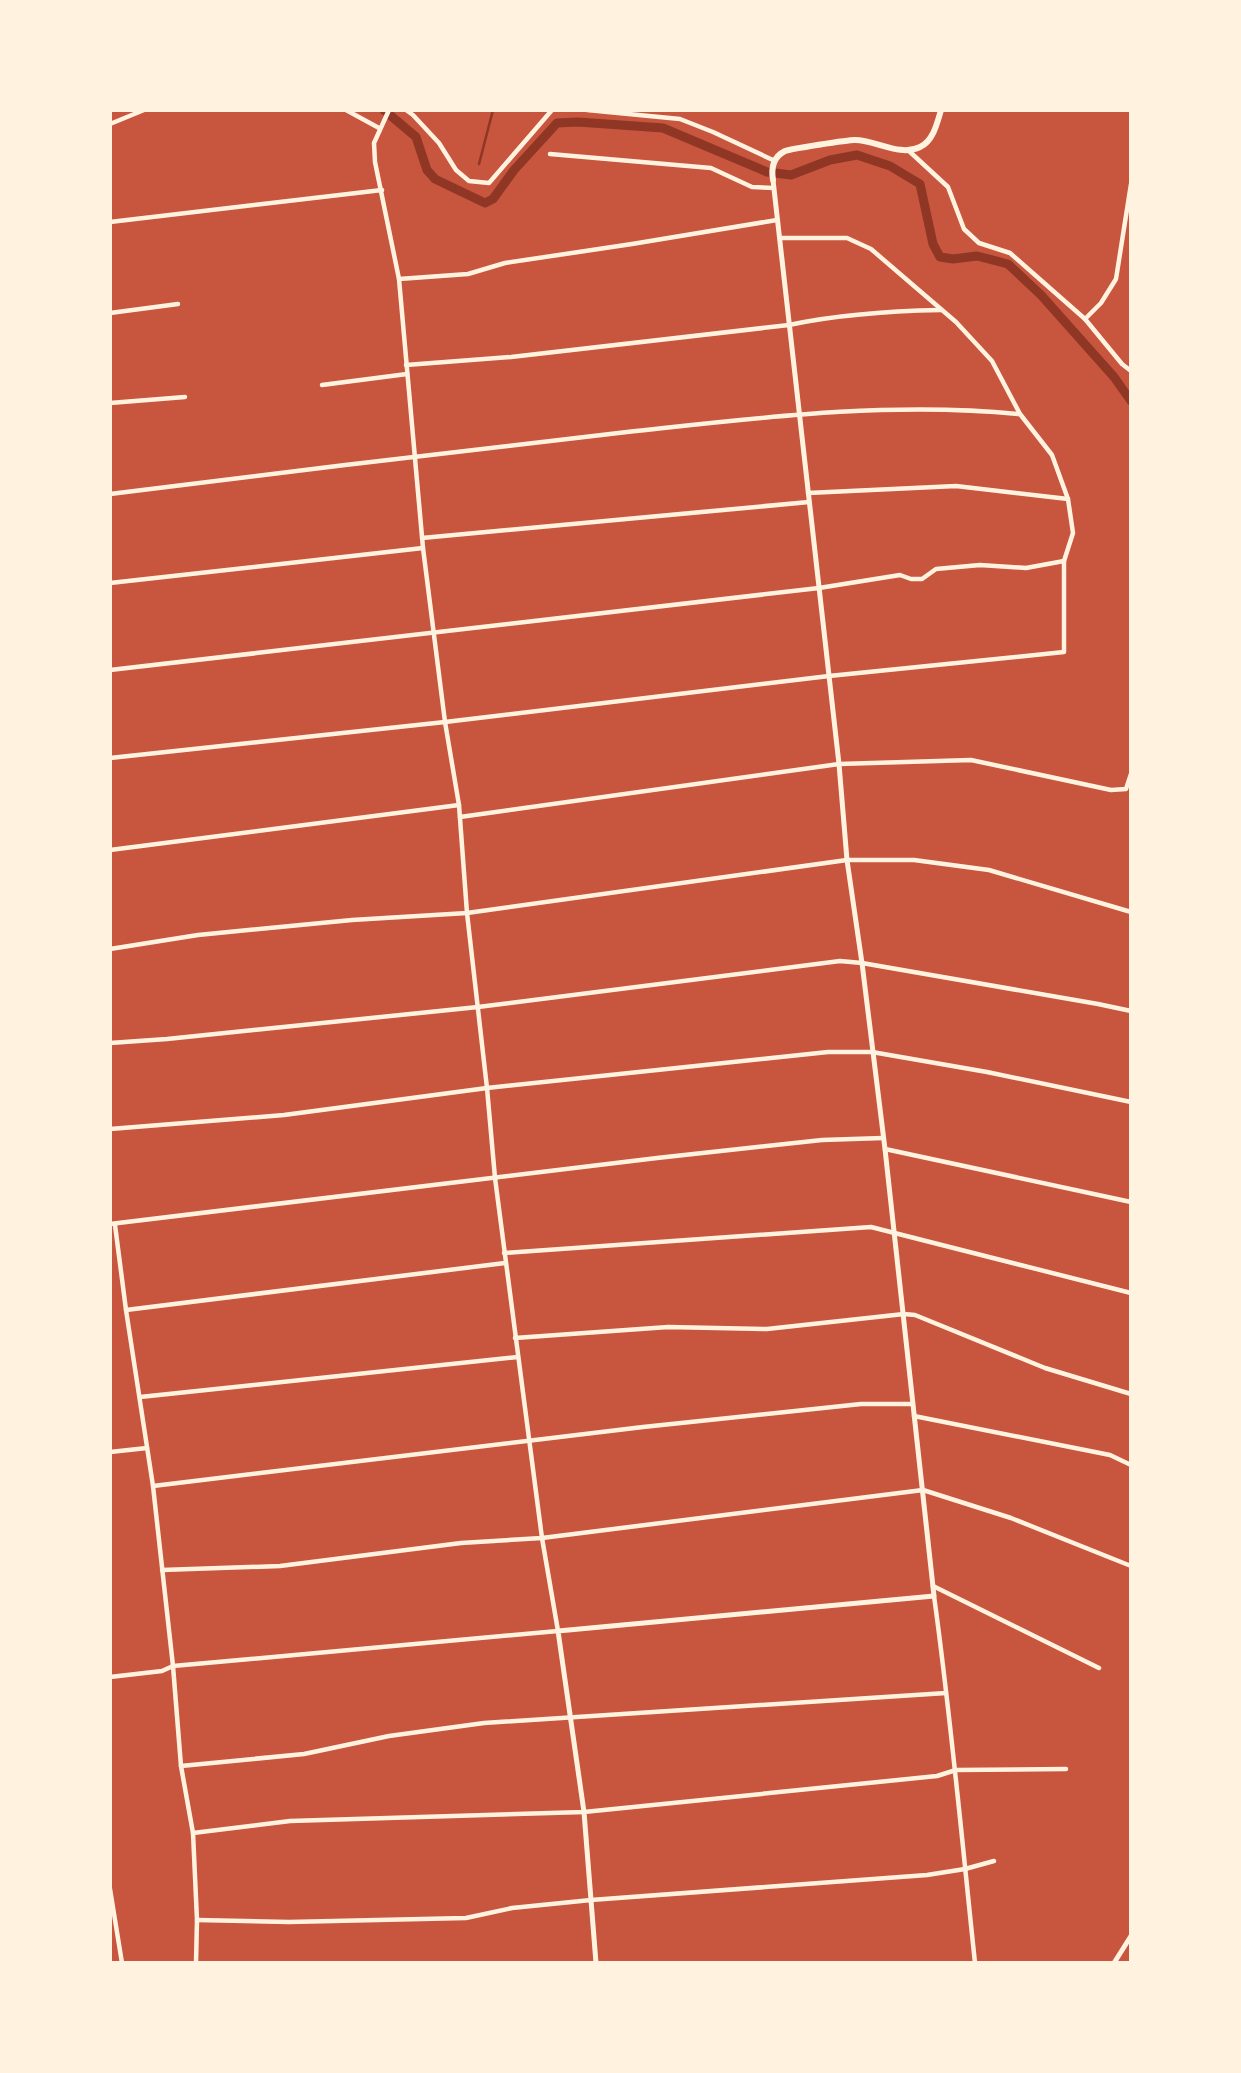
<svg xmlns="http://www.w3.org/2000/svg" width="1241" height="2073" font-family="Manrope,sans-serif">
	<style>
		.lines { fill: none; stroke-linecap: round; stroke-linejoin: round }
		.stream { stroke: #8f3625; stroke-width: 2.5 }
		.canal { stroke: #8f3625; stroke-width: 9 }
		.minor { stroke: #fff3e0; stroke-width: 4.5 }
		.tertiary { stroke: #fff3e0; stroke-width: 5 }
		.secondary { stroke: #fff3e0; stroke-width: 6 }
	</style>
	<rect width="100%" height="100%" fill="#c8553d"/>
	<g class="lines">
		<path class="stream" d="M479,164L493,110"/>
		<path class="canal" d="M384,110L416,137L427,170L435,179L485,203L493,199L514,170L557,123L578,122L663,128L767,172L791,175L830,160L857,155L890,166L920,184L933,244L940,257L953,259L977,256L1008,264L1041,295L1114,377L1131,401"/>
		<g class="minor">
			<path d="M346,110L379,128"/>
			<path d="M406,110L413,115L439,143L456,170L469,181L489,183L552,110"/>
			<path d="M587,110L680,119L713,132L775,161"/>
			<path d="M110,124L144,110"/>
			<path d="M909,151L948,187L964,229L979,243L1010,253L1085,319L1122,364L1131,371"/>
			<path d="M550,154L711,168L752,187L774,188"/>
			<path d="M110,222L382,190"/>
			<path d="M399,279L468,274L505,263L632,244L777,220"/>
			<path d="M110,313L178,304"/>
			<path d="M1085,319L1101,303L1116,279L1131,184"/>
			<path d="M406,365L511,357L789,325C840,314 890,311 941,310"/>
			<path d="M322,385L407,374"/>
			<path d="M110,403L185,397"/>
			<path d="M808,493L956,486L1068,499"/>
			<path d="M110,494C282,473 455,451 627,432C757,418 888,401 1019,414"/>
			<path d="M422,538L809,502"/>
			<path d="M110,583L423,548"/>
			<path d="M110,670L819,588L900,575L911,579H922L936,569L980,565L1026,568L1064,561"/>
			<path d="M110,758L445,722L829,676L1064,652V561L1073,533L1068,499L1052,455L1020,414L992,361L956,322L871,249L847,238H780"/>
			<path d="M460,817L839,764L971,760L1111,790L1126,789L1131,774"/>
			<path d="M110,850L459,805"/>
			<path d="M110,949L198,935L352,920L467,913L847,860H914L989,870L1131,912"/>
			<path d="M110,1043L167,1039L478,1007L840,961L862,963L1098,1004L1131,1011"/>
			<path d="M110,1129L284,1115L487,1088L828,1052H872L987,1072L1131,1102"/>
			<path d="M885,1149L1131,1202"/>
			<path d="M110,1224L657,1158L822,1140L883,1138"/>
			<path d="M115,1225L126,1310L153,1486L173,1666L181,1766L193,1833L197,1920L196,1963"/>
			<path d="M504,1253L871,1227L1131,1293"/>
			<path d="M126,1310L505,1263"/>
			<path d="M515,1338L668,1327L767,1329L904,1314L915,1315L1045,1368L1131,1394"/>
			<path d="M140,1397L518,1357"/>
			<path d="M914,1416L1110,1455L1131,1465"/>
			<path d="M110,1452L147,1448"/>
			<path d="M153,1486L643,1427L861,1404H913"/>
			<path d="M162,1570L280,1566L461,1543L542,1538L923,1490L1011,1518L1131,1566"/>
			<path d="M933,1586L1099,1668"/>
			<path d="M934,1596C951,1718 962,1841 975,1963"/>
			<path d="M110,1677L162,1671L173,1666L558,1631L542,1538L495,1178L487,1088L467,913L459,805L445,722L423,548L399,279L375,162L374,143L389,110"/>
			<path d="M181,1766L304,1754L389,1736L484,1723L946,1693"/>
			<path d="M193,1833L290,1821L584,1812L937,1776L956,1770L1066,1769"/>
			<path d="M110,1889L122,1963"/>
			<path d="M197,1920L289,1922L466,1918L512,1908L591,1900L927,1875L965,1869L994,1861"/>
		</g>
		<g class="tertiary">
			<path d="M596,1963L584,1812L558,1631L934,1596L885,1149L862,963L847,860L839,764L773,180"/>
			<path d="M1114,1963L1131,1936"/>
		</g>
		<path class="secondary" d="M773,180C771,168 773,157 785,151C790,149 847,140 855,140C876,140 900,157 920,147C933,141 937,124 941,110"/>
	</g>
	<rect width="1241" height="2073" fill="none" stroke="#fff3e0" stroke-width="224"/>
</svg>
